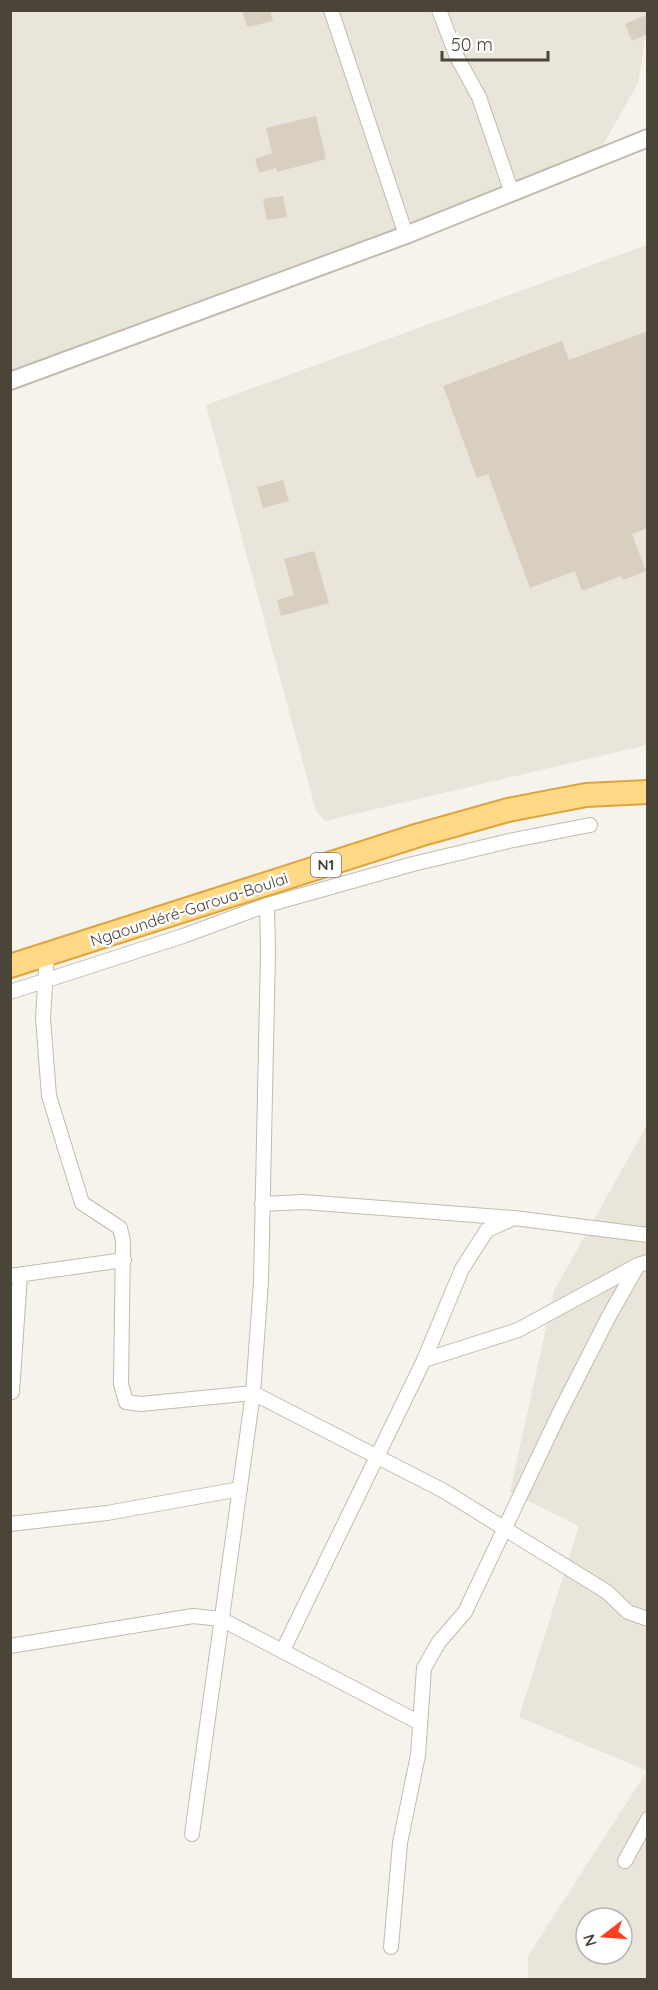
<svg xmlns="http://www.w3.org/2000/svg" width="658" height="1990" font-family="Quicksand,sans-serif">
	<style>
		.residential { fill: #eae5da; fill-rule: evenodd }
		.building { fill: #d8cfc1 }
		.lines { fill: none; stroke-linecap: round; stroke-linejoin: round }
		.minor-casing { stroke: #c2bbae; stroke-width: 16 }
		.tertiary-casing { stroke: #c2bbae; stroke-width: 20 }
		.trunk-casing { stroke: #e0a43c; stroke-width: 26 }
		.minor { stroke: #fff; stroke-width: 14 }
		.tertiary { stroke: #fff; stroke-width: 16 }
		.trunk { stroke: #ffd985; stroke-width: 22 }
		.labels { text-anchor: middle; stroke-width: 5; stroke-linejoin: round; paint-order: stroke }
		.shield { fill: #fff; stroke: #817c74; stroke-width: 1.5 }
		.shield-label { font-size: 15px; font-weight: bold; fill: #4b4439 }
		.street-label { font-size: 16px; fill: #4b4439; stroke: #fff }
	</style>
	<rect width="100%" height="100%" fill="#f6f3ec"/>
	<g class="residential">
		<path d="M11,11H647V28L638,83L593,163L349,267L168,316L11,380Z"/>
		<path d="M647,245V745L325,821L316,811L206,405Z"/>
		<path d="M647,1125V1979H528V1956L647,1771L519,1717L579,1526L510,1492L554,1291ZM586,1918H622V1954H586Z"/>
	</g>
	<g class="building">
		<path d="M242,10H270L273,21L247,27Z"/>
		<path d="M648,14V34L632,41L625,24Z"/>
		<path d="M316,116L326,159L277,172L276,168L259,173L255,159L272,153L266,128Z"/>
		<path d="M283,196L287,217L267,220L263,199Z"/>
		<path d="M648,331V528L632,534L646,571L623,580L621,576L582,591L575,571L530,588L488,474L477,478L443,386L562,341L569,360Z"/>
		<path d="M283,480L289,501L263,508L257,487Z"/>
		<path d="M314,551L329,603L281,616L277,600L294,595L284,559Z"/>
	</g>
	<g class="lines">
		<defs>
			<g id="minor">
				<path d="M331,10L406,235"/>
				<path d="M439,10L457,57L479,97L512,193"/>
				<path d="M47,954L43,1018L49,1096L82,1203L120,1228L123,1241L121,1384L126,1402L141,1404L253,1393L444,1491L607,1592L628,1612L648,1619"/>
				<path d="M10,992L183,936L267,905L413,864L509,841L590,825"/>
				<path d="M262,1204L303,1202L514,1218L648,1235"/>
				<path d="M10,1276L124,1260"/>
				<path d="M424,1360L518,1330L638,1265L648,1262"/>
				<path d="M12,1392L20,1275"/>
				<path d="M10,1524L107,1513L240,1489"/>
				<path d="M10,1646L193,1616L221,1619L420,1723"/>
				<path d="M283,1650L424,1360L462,1269L487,1230L514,1218"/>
				<path d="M192,1834L253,1393L261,1282L268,952L267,905"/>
				<path d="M625,1861L648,1819"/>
				<path d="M391,1947L400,1843L418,1755L424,1668L439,1642L465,1612L559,1414L609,1316L638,1265"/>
			</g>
			<path id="tertiary" d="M10,381L406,235L648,138"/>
			<path id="trunk" d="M10,966L419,835L508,810L586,795L648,792"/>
		</defs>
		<use href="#minor" class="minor-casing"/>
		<use href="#tertiary" class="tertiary-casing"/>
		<use href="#trunk" class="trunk-casing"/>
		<use href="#minor" class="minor"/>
		<use href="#tertiary" class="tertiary"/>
		<use href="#trunk" class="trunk"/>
	</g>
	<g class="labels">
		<rect class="shield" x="311" y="853" width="30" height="24" rx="4.5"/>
		<g class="shield-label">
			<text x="326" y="870">N1</text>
		</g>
		<g class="street-label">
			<text transform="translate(189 909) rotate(-18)" y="6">Ngaoundéré-Garoua-Boulai</text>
		</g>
	</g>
	<rect width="658" height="1990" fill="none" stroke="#4b4439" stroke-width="24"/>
	<g transform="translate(604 1936) rotate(253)"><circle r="28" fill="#ffffff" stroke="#b7b4b0" stroke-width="1.5"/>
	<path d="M0-4.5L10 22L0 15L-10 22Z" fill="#fc3f1d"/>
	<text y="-9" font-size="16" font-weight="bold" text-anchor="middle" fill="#4b4439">N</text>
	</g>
	<path d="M442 51v9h106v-9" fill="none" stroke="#4b4439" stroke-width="3"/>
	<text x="451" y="51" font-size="18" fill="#4b4439" stroke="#ffffff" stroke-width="4.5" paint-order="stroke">50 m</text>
</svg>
